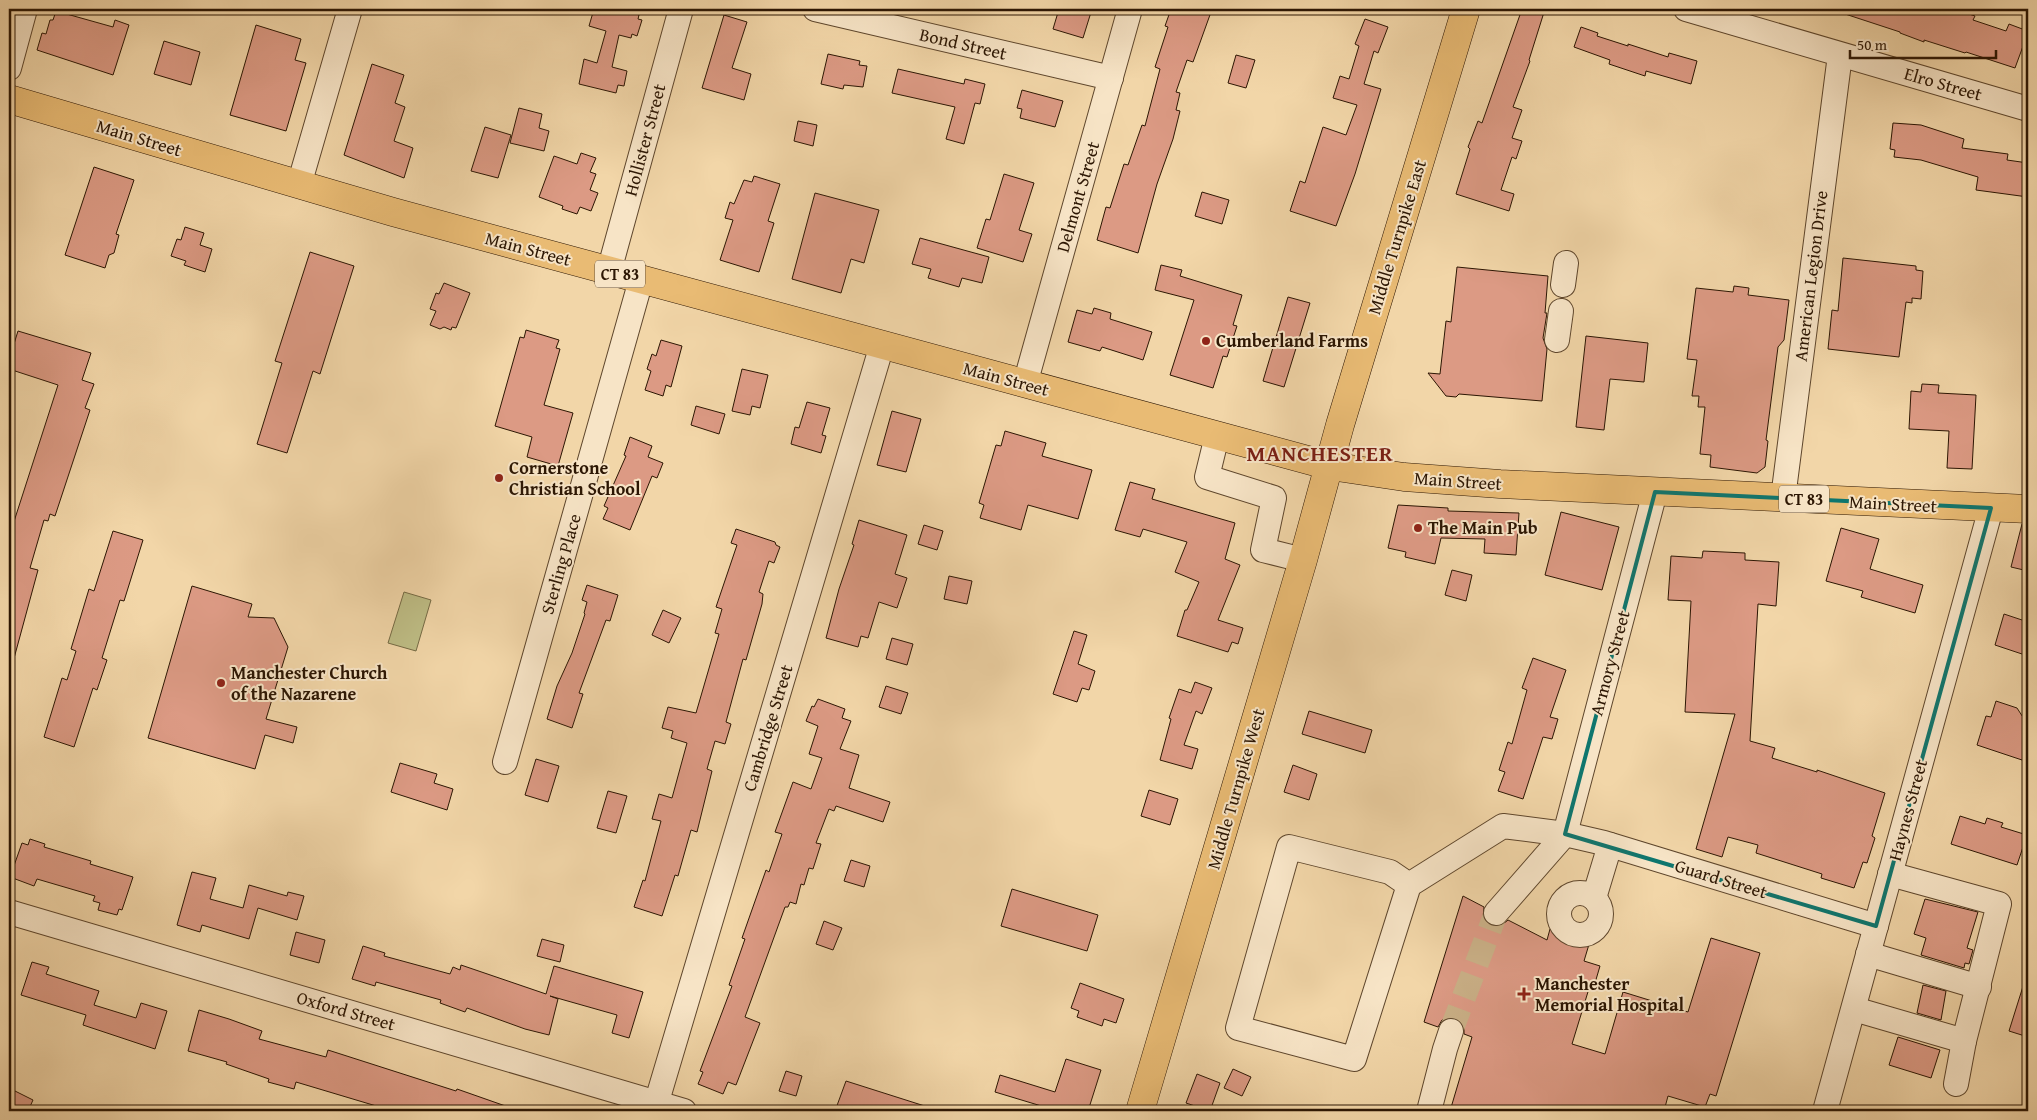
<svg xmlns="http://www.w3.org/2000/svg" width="2037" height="1120" font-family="'Gentium Book Plus',serif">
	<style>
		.green { fill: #bebd85; stroke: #756a44 }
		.building { fill: #dc9a84; stroke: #2c1603 }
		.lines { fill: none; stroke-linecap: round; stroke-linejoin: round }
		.minor-tunnel { stroke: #cab087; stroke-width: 24; stroke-dasharray: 24 12; stroke-linecap: butt }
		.minor-casing { stroke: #5e462c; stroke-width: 26 }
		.major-casing { stroke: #2c1603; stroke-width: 29 }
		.minor { stroke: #f7e4c6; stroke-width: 24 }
		.major { stroke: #e9bb74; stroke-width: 28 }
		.marked { fill: none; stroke: #0f766e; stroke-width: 4; stroke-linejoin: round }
		.poi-dot { fill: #8f2418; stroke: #f7e4c6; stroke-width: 2 }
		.labels { text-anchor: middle; stroke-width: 4; stroke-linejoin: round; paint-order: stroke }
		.shield { fill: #f7e4c6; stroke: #69543e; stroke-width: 1 }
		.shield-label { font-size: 16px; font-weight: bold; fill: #2c1603 }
		.street-label { font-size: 18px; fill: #2c1603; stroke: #f7e4c6 }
		.poi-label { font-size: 18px; font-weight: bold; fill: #2c1603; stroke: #f7e4c6; text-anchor: start }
		.district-label { font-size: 22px; font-weight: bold; letter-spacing: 1px; fill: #7a1f14; stroke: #f7e4c6 }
	</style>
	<rect width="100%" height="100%" fill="#f2d6a8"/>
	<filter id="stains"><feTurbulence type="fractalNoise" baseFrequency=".004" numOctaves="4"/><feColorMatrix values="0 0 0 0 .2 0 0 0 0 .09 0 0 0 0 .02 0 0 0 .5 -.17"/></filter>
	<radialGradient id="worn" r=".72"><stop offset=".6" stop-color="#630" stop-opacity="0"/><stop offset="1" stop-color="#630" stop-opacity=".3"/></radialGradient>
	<path class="green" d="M404,592L431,600L416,651L388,643Z"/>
	<g class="building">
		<path d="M594,9H619L639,15L638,19L642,20L637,36L632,34L631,38L619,35L612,67L627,71L624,86L618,85L616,93L579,84L584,59L597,63L606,31L589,26Z"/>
		<path d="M1059,9H1092L1083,38L1053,29Z"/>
		<path d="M1171,9H1202L1211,12L1193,62L1187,60L1176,92L1180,93L1176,110L1180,111L1173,139L1157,184L1138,253L1097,240L1106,207L1110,208L1124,164L1128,165L1142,125L1145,126L1160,69L1155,67L1168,27L1165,26Z"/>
		<path d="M1522,9H1545L1529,60L1530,61L1513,107L1522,110L1512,138L1522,141L1516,159L1512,157L1501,190L1514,194L1509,211L1456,194L1470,149L1468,147L1478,121L1482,123Z"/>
		<path d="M1839,9H1954L1975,16L1973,20L2006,31L2009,24L2025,30L2023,36L2026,38L2015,68L1966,52L1965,53L1924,40V42L1900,33V32L1839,12Z"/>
		<path d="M56,11L113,27L115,20L129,25L113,75L37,50L42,33L46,34L50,20H53Z"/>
		<path d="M724,15L747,22L732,68L751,74L744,100L702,88Z"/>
		<path d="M1365,19L1388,27L1378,53L1374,51L1364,84L1381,89L1355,174L1336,226L1290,211L1300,181L1305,183L1323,127L1346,135L1357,105L1333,98L1340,76L1349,79L1359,46L1355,44Z"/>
		<path d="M256,25L301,39L295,60L306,63L286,131L230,115Z"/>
		<path d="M1581,27L1598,33L1597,36L1628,46V44L1668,57L1669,53L1697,61L1691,84L1646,71L1645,76L1609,64L1610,60L1574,47Z"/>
		<path d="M164,41L200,52L191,85L154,74Z"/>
		<path d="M828,54L860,61L859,65L867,66L863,87L844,85L843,89L821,84Z"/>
		<path d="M1236,55L1255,60L1246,88L1228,83Z"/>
		<path d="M372,64L404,75L395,103L405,107L394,141L413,148L404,178L344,155Z"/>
		<path d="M898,69L964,84L965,79L985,84L980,104L975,103L964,144L946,139L955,107L892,93Z"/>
		<path d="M1022,90L1063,101L1055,127L1020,118L1022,109L1017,108Z"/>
		<path d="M519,108L542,114L539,128L549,131L544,151L510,143Z"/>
		<path d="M798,121L817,125L813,146L794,141Z"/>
		<path d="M1893,123L1921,125L1964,139L1962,148L2008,154L2007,160L2028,163V197L1976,190L1978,177L1921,160L1894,157L1895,150L1890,149Z"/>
		<path d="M485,127L511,135L498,178L471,171Z"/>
		<path d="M581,153L596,158L590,172L596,174L590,190L598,193L591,211L580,207L577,214L562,209L563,206L539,197L554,156L577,164Z"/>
		<path d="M94,167L134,180L116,234L119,235L114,253L109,255L105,268L65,255Z"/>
		<path d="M1004,174L1034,183L1019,230L1032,234L1023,262L977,248L986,219L990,220Z"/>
		<path d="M754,176L780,184L768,221L774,223L759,272L720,260L733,220L725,218L730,202L734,204L744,180L752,182Z"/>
		<path d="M1202,192L1229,200L1222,224L1195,216Z"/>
		<path d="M815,193L879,210L864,263L851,259L841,293L792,279Z"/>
		<path d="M185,227L204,233L200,245L212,249L205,272L184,265L186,261L171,256L177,239L181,240Z"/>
		<path d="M920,238L989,257L982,283L962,278L959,287L928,278L931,269L912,264Z"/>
		<path d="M310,252L354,266L320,374L313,371L287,453L257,444L282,363L275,361Z"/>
		<path d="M1843,258L1916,266V270L1923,271L1921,299L1912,298V303L1906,302L1899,357L1828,349L1832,310L1838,311Z"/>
		<path d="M1161,265L1182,270L1180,276L1242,295L1233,325L1237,326L1227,357L1223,356L1213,388L1170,375L1194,300L1155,290Z"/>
		<path d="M1457,267L1548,276L1545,313H1547L1543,338L1547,349L1542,401L1459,394L1456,397L1446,396L1428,373L1440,374L1446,321L1451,322Z"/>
		<path d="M444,283L470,293L456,328L452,327L451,330L444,327L440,329L430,325L436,311L430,309L436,293L439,294Z"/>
		<path d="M1734,286L1749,288L1748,295L1789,300L1784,340L1778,347L1766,440L1768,441L1765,467L1757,473L1710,467L1711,455L1700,454L1705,407H1698L1699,396H1692L1697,360L1687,359L1696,288L1733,292Z"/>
		<path d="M1288,297L1310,303L1284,387L1263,381Z"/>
		<path d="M1094,308L1111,313L1110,319L1152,332L1143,360L1102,347L1100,351L1068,342L1077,310L1092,314Z"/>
		<path d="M526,330L559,340L556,348L560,349L544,405L573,413L558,466L527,457L532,437L495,426L520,337L524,338Z"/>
		<path d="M18,331L91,353L82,380L94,384L85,408L90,410L55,516L50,514L48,521L44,520L30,568L38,570L13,662H9V537L58,385L9,369V360Z"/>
		<path d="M1586,336L1648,343L1644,382L1610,379L1604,430L1576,427Z"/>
		<path d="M661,340L682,346L671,387L666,385L663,396L645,390L651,371L647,369L652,354L656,356Z"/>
		<path d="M742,369L768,375L760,408L752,406L750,415L732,411Z"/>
		<path d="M1922,384L1939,385L1938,393L1976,395L1972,469L1947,468L1949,431L1909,429L1911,391L1921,392Z"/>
		<path d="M807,402L830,408L822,435L826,436L821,453L791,444L795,427L799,428Z"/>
		<path d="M696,406L725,414L719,434L691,425Z"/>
		<path d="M892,411L921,419L906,472L877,465Z"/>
		<path d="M1005,431L1046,443L1042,456L1092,470L1078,519L1028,505L1021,530L980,518L984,505L979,503L996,445L1001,446Z"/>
		<path d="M630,437L652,446L648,457L663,463L657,478L652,476L630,530L603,519L608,508L604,506L626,456L624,455Z"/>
		<path d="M1130,482L1155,489L1152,499L1235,523L1225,559L1240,565L1218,620L1243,628L1238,644L1232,642L1228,652L1177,636L1185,610H1187L1199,582L1175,572L1187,542L1143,529L1140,537L1115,530Z"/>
		<path d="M1398,505L1448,508V511L1519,513L1516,555L1484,553L1485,539L1441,538L1435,564L1405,557L1406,552L1388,548Z"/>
		<path d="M1561,512L1619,527L1602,590L1545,575Z"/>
		<path d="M859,520L907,535L895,574L907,578L897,608L879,602L868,638L861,636L858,647L826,638L839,589L854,545L852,544Z"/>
		<path d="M2022,524H2028V571L2011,567Z"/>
		<path d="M924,525L943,531L937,550L918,544Z"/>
		<path d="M1841,528L1879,539L1870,569L1923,585L1915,613L1861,597L1863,591L1826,581Z"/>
		<path d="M736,529L775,542L776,545L780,547L774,563L769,561L759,592L763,594L762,604L746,660L743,659L726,722L731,724L725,744L715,741L707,769L712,771L697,832L691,830L678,876L675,875L662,916L634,907L643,880L645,881L661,821L652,819L659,794L672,798L687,743L671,738L673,731L662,728L668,707L696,713L719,634L715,633L722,609L716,607L737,545L731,543Z"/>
		<path d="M113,531L143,540L124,601L120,600L102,658L107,660L97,690L93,688L74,747L44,737L62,678L67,680L76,651L71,649L89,589L94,591Z"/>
		<path d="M1703,551L1745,553V560L1779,562L1776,606L1758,604L1750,741L1775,748L1772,758L1817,772V770L1885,793L1872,836L1875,838L1867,863L1863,862L1854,888L1821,878L1822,874L1756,853L1758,845L1728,837L1722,857L1696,849L1735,714L1685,712L1691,601L1668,600L1671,556L1702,558Z"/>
		<path d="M1452,570L1472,575L1466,601L1445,595Z"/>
		<path d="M949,576L972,581L967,604L944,599Z"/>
		<path d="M587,585L618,595L610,621L606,620L579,693L583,694L572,728L547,719L557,686L572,653L585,614L584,613L587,602L582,600Z"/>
		<path d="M192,586L252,604L248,617L274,618L288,647L266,719L297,727L293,743L265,735L255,769L148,738Z"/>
		<path d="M663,610L681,618L669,643L652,635Z"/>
		<path d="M2004,614L2028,622V656L1995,645Z"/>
		<path d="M1074,631L1087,635L1078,664L1095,671L1089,690L1082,688L1077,702L1053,694Z"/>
		<path d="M892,638L913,644L907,665L886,659Z"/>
		<path d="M1533,658L1566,670L1550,717L1558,719L1552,739L1543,737L1523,799L1498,791L1505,772L1499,770L1508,742L1512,744L1527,690L1522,688Z"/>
		<path d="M1195,682L1212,688L1202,714L1196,711L1184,745L1198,749L1192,769L1160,760L1171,719L1169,718L1179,689L1191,693Z"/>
		<path d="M886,686L908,693L901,714L879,707Z"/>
		<path d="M818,699L845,709L842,718L851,721L840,749L859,755L849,788L890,802L883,822L836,806L834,811L829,809L816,843L821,844L813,869L809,868L804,885L801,884L796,904L790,902L788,907H785L745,1017L760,1023L736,1085L728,1082L723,1094L698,1084L703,1072L700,1071L732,986L729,985L745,939L742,938L766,870L769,872L782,834L775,832L793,782L811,789L822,758L809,754L818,726L806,721L812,706L814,707Z"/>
		<path d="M1996,701L2017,708L2028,725V762L1977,745L1986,716L1991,717Z"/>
		<path d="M1309,711L1372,730L1365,753L1302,734Z"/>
		<path d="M536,759L559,766L548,802L525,795Z"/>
		<path d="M400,763L437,774L434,783L453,789L447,810L391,792Z"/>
		<path d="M1293,765L1317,774L1309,800L1284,792Z"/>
		<path d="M1149,790L1178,799L1170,825L1141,816Z"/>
		<path d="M608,791L627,796L616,833L597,828Z"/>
		<path d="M1960,816L1985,824L1987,818L2003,823L2001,827L2027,835L2017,865L1951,844Z"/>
		<path d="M30,839L45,844L44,847L91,861L90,864L133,877L122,910L119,909L117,915L98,910L100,903L93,901L95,896L37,879L34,886L10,877L22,843L28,845Z"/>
		<path d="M851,860L870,866L864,887L844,881Z"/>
		<path d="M192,872L216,878L210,899L243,908L249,885L287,896L288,892L304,896L297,920L258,908L249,939L202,925L200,932L177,925Z"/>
		<path d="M1012,889L1098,915L1087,951L1001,926Z"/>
		<path d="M1463,896L1484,907L1483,918L1487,924L1493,926H1501L1508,920L1547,940L1550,929L1590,941L1584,961L1600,966L1595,983L1591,982L1572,1044L1605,1054L1623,992L1688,1012L1711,938L1760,953L1716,1096L1710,1094L1705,1107L1668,1096L1664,1111H1450L1472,1037L1464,1034V1028L1462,1022L1455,1018H1448L1442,1020L1438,1027L1424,1022Z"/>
		<path d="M1925,899L1978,912L1967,948L1973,950L1969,964L1965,963L1964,968L1921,955L1926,938L1914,934Z"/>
		<path d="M824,921L842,928L833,950L816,944Z"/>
		<path d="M296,932L325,940L319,963L290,955Z"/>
		<path d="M542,939L564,945L560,962L537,956Z"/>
		<path d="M363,946L385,953L384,956L450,974L453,967L460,970L461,965L546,994L554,966L643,992L629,1038L612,1033L617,1015L550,996L558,999L549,1035L525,1029L467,1008L465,1012L440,1003L441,1000L376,982L375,986L352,979Z"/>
		<path d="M32,962L49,967L46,974L99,991L94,1005L136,1018L141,1003L167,1011L155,1049L83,1025L86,1015L21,995Z"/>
		<path d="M2025,980H2028V1037L2009,1031Z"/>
		<path d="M1080,983L1124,999L1116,1023L1104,1019L1102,1026L1077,1017L1079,1011L1071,1008Z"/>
		<path d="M1923,985L1946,991L1941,1020L1917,1013Z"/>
		<path d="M199,1010L229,1019L262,1031L259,1039L326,1057L328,1050L456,1091L457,1089L514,1109V1111H393L296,1082L294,1089L268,1082L269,1079L226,1064L227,1062L188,1051Z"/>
		<path d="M1898,1037L1940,1050L1931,1078L1889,1065Z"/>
		<path d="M1066,1059L1101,1070L1088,1111H1047L1048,1108L995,1092L1000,1075L1055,1092Z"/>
		<path d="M1233,1069L1251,1077L1242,1096L1224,1088Z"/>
		<path d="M786,1071L802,1076L796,1096L779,1091Z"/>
		<path d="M1197,1074L1220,1083L1210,1111L1186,1103Z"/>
		<path d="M846,1081L931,1108L930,1111H835Z"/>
		<path d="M13,1090L33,1100L28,1111H9V1099Z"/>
	</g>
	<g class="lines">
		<path class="minor-tunnel" d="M1451,1031L1496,913"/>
		<defs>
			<g id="minor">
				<path d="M815,9L1111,78"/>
				<path d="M1686,9L2028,109"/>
				<path d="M9,68L25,9"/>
				<path d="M299,185L350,9"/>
				<path d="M609,271L681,9"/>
				<path d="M1563,285L1566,263"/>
				<path d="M1557,340L1561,311"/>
				<path d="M1025,384L1130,9"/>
				<path d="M1217,436L1207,477L1274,498L1263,550L1303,560"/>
				<path d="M1783,498L1840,55"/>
				<path d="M505,762L641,280"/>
				<path d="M1409,885L1390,872L1289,847L1238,1028L1354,1059L1409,885L1503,826L1565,834L1604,843L1876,926"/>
				<circle cx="1580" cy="914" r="21"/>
				<path d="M1594,898L1610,845"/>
				<path d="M9,912L684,1111"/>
				<path d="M1496,913L1565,834L1655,492"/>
				<path d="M1868,954L1979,987"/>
				<path d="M1854,1009L1964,1041L1999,904L1890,874"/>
				<path d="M1956,1084L1964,1041"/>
				<path d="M654,1111L882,345"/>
				<path d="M1429,1111L1445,1049L1451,1031"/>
				<path d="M1825,1111L1991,508"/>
			</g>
			<g id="major">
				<path d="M9,99L393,212L1330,466L1404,477L1500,484L2028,509"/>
				<path d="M1140,1111L1303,560L1340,425L1466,9"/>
			</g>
		</defs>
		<use href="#minor" class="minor-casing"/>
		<use href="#major" class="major-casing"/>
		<use href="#minor" class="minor"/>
		<use href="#major" class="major"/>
	</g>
	<path class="marked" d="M1655,492L1991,508L1876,926L1565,834Z"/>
	<g class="poi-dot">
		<circle cx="1206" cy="341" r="5"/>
		<circle cx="499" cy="478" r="5"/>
		<circle cx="1418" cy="528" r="5"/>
		<circle cx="221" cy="683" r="5"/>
		<path d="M1521.5 986.5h5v5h5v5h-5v5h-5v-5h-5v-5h5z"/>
	</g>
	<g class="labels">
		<g class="shield">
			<rect x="595" y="260.5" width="50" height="27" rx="4"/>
			<rect x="1779" y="485.5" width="50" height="27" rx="4"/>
		</g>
		<g class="shield-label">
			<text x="620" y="280">CT 83</text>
			<text x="1804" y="505">CT 83</text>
		</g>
		<g class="street-label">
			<text transform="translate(963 44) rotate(13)" y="6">Bond Street</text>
			<text transform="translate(1943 84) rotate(16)" y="6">Elro Street</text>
			<text transform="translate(139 138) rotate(17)" y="6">Main Street</text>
			<text transform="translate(645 140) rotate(-75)" y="6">Hollister Street</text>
			<text transform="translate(1078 197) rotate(-74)" y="6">Delmont Street</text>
			<text transform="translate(1397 237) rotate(-73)" y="6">Middle Turnpike East</text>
			<text transform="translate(528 249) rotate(15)" y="6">Main Street</text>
			<text transform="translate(1811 276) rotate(-83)" y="6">American Legion Drive</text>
			<text transform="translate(1006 379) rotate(15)" y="6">Main Street</text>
			<text transform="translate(1458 481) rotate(4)" y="6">Main Street</text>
			<text transform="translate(1893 504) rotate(3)" y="6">Main Street</text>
			<text transform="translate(561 564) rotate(-74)" y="6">Sterling Place</text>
			<text transform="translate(1610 663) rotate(-75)" y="6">Armory Street</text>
			<text transform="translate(768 728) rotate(-73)" y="6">Cambridge Street</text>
			<text transform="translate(1236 789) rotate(-74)" y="6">Middle Turnpike West</text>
			<text transform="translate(1908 810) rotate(-75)" y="6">Haynes Street</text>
			<text transform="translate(1721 879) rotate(17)" y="6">Guard Street</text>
			<text transform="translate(346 1011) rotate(16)" y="6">Oxford Street</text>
		</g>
		<g class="poi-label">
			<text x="1216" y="347">Cumberland Farms</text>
			<text x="509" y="474">Cornerstone<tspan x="509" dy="21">Christian School</tspan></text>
			<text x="1428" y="534">The Main Pub</text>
			<text x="231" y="679">Manchester Church<tspan x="231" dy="21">of the Nazarene</tspan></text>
			<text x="1535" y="990">Manchester<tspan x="1535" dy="21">Memorial Hospital</tspan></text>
		</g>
		<g class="district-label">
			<text x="1320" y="461">MANCHESTER</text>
		</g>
	</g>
	<rect width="2037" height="1120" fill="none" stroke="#f2d6a8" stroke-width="30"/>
	<rect x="10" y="10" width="2017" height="1100" fill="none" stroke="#2c1603" stroke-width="2.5"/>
	<rect x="15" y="15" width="2007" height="1090" fill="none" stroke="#2c1603"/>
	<path d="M1850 50v8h146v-8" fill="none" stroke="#2c1603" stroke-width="2.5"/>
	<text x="1857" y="50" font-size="15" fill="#2c1603" stroke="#f7e4c6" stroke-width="4" paint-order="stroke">50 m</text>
	<rect width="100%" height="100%" filter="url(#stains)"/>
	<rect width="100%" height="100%" fill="url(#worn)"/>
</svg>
